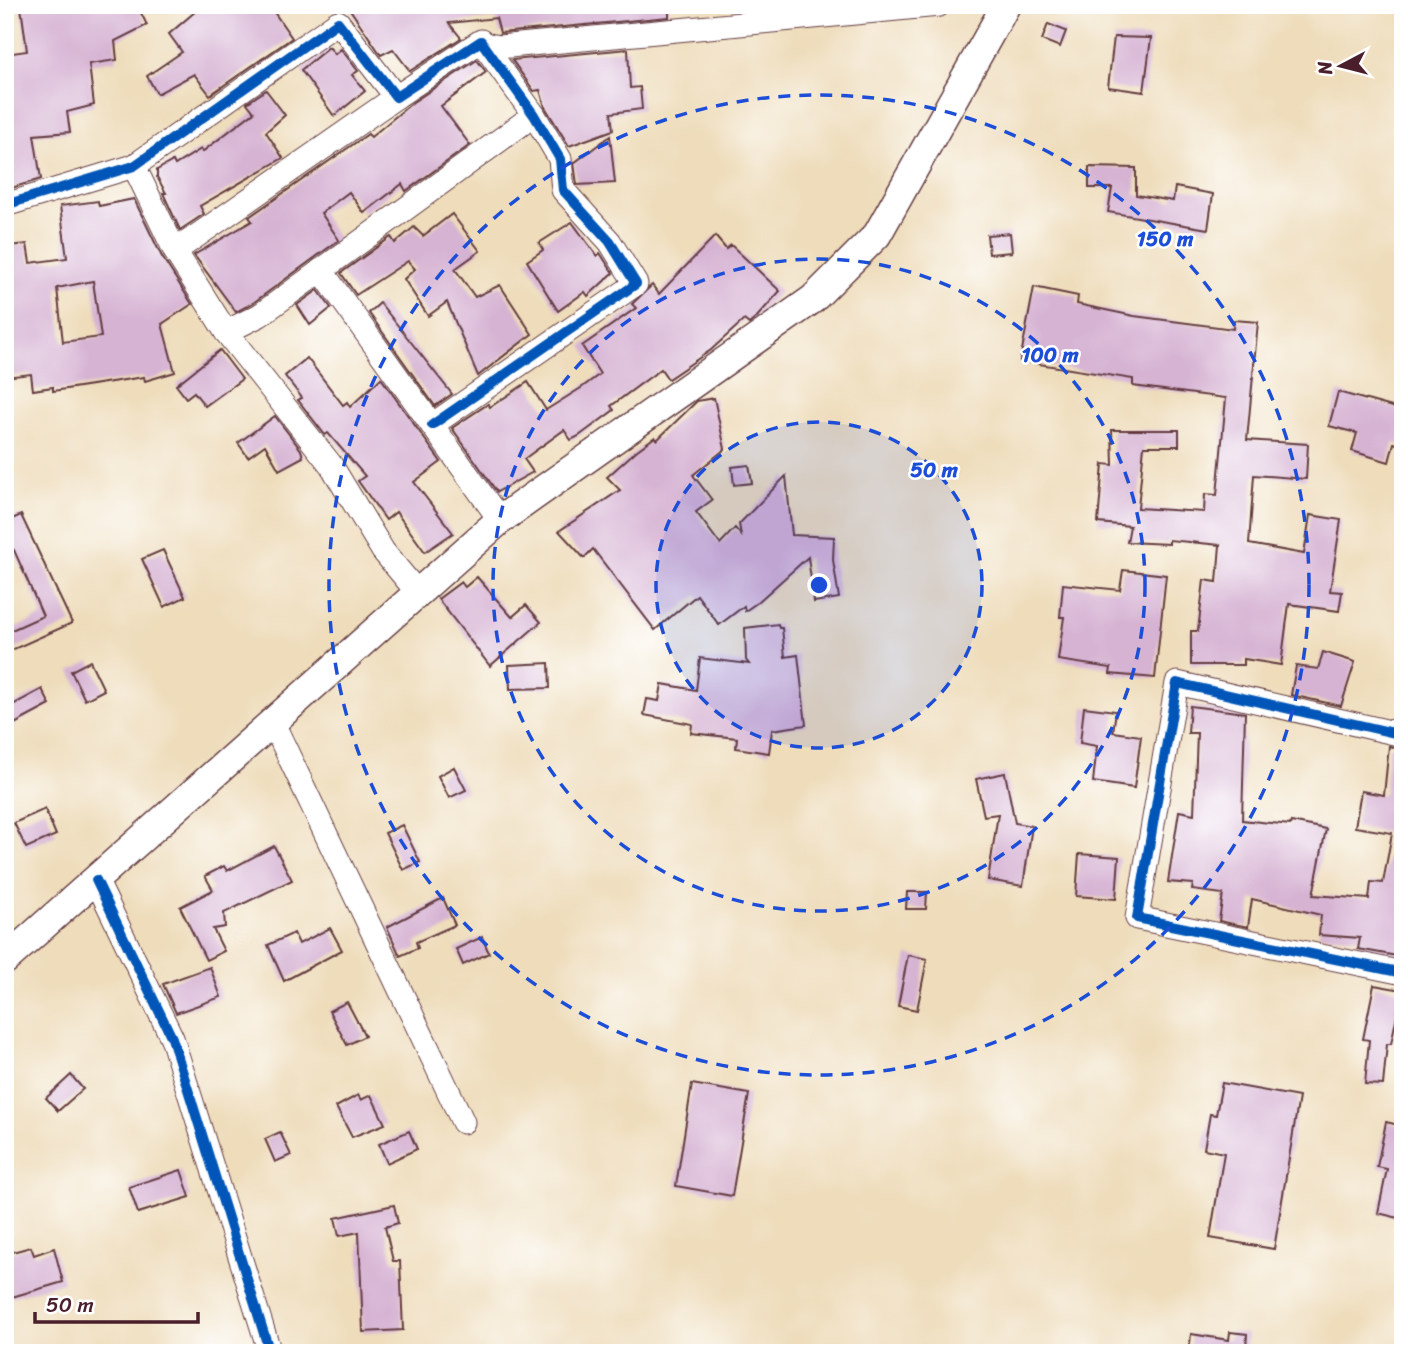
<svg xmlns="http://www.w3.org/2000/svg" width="1408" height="1358" font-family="Sriracha,sans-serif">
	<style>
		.building { fill: #d6b2d3; fill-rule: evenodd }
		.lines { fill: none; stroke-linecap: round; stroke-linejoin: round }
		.minor-casing { stroke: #633b40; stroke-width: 25 }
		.major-casing { stroke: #633b40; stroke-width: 31 }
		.minor { stroke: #fff; stroke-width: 23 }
		.major { stroke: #fff; stroke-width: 28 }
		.cycleway-casing { stroke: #fff; stroke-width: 15 }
		.cycleway { stroke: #0057b8; stroke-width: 10 }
		.ring { fill: none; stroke: #1d4ed8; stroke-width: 3.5; stroke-dasharray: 12 9 }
		.centre { fill: #1d4ed8; stroke: #fff; stroke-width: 3.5 }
		.ring-label { font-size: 21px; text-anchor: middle; font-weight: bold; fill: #1d4ed8; stroke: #fff; stroke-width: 5; stroke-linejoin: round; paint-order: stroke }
	</style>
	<rect width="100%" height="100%" fill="#fff"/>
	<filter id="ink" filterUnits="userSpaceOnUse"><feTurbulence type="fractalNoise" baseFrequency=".0143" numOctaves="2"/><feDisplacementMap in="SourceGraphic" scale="14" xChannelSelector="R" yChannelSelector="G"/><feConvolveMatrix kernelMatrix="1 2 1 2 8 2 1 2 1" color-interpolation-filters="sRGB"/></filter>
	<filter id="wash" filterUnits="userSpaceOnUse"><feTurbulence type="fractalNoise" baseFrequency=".00686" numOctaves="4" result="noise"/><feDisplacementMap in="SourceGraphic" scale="28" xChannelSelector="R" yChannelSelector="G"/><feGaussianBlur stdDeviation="1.57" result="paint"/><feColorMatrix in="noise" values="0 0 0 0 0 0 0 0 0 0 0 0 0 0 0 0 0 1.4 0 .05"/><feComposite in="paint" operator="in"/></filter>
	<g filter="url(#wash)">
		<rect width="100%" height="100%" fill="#eedcba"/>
		<g id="blocks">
			<g class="building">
				<path d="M36,5H137L147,25L115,41L117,60L89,64L94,105L67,112L70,132L34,135L41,179L5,190V54L27,51L21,7Z"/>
				<path d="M203,5H269L292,38L210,95L194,74L157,94L147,76L182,52L169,34Z"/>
				<path d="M347,5H565L566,12L610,9V5H669V17L500,33L496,18L449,23L461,38L410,71L393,49L381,55Z"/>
				<path d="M1048,24L1066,31L1060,47L1042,40Z"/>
				<path d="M1114,37L1151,38L1144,92L1108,87Z"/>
				<path d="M329,47L335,54L341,49L358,71L352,75L365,91L334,116L301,70Z"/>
				<path d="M628,49L630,88L640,87L642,109L611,113L613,130L569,146L545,107L540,90L534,91L512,60Z"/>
				<path d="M477,60L486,72L441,106L470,145L406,191L402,184L364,213L349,192L321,213L339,240L253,303L236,312L194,255L252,221L249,217L368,134L371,137L413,102Z"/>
				<path d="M266,90L285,115L266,132L283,158L200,206L204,214L180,230L163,193H166L157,177V170L173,161L175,165L201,149L202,152L254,112L247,103Z"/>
				<path d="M610,136L615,183L577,185L574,163Z"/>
				<path d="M1089,167L1136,168V195L1173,201L1175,187L1213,194L1208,229L1108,212L1112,188H1089Z"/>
				<path d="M134,199L162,257L192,304L162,324L175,372L145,381L144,377L53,391V387L33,390L31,374L5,377V272L13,271L10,246L27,244L30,263L67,258L60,206L98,201L99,206ZM93,281L101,337L63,342L57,288Z"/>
				<path d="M452,214L480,251L455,269L475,297L500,285L532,334L478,376L447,302L428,316L404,279L415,269L408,261L356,295L341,273L391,237L395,243L414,227L423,236Z"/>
				<path d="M572,222L597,256L600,253L613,273L588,296L585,292L558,311L527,261L543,250L539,243Z"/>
				<path d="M1010,233L1012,252L989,254L987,235Z"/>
				<path d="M715,236L726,249L731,245L780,291L755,319L749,324L744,320L711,350L668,379L661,369L611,406L614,410L579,436L571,440L564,430L524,459L533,472L497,492L452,428L488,404L490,407L528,382L546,410L581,388L600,374L582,346L636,308L632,304L652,285L659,294Z"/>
				<path d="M1034,287L1078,296L1077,304L1134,316L1233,329L1234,320L1258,322L1247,440L1308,444L1306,479L1254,475L1249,544L1304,554L1310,515L1341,520L1330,591L1342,592L1339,611L1289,604L1281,665L1244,659V665H1191V631H1198L1204,580L1217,582L1220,545L1169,540V544L1127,542L1130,526L1098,523L1103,464L1113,465L1112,430H1179V446H1144L1138,508L1204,512L1205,494L1217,495L1226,398L1133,386V379L1020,361Z"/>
				<path d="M318,290L331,308L310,325L297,305Z"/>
				<path d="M380,303L452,394L435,406L369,313Z"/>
				<path d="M220,350L242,379L205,406L194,392L186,398L176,385Z"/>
				<path d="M307,358L343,405L347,402L350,407L381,378L441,462L414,482L453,533L425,552L396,512L386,520L358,481L365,476L328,433L325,435L298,400L302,398L285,376Z"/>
				<path d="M1338,392L1403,410L1400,445L1394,443L1389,462L1352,451L1357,433L1329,426Z"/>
				<path d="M714,398L725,449L693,475L712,500L696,512L720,544L735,528L741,535L739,524L786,476L792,535L834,537L833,560L839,598L814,602L808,557L758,602L745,611L744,606L719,625L697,595L655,630L593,549L584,558L559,531L620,490L607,477L636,451L655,437L657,440L697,401Z"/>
				<path d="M275,416L301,450L303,457L279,470L265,445L248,457L238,443Z"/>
				<path d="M749,465L752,483L734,485L732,467Z"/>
				<path d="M21,515L72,623L5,653V633L43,616L14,550L5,554V522Z"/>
				<path d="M163,550L185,597L164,607L142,559Z"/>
				<path d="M1123,570L1166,575L1155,678L1110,674L1111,668L1058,660L1064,617H1060L1063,584L1120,590Z"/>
				<path d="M477,577L512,617L526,605L541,622L490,666L438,599L461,582L465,587Z"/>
				<path d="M778,624L779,628H782L785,657L798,655L806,725L772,730L769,753L736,748L737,738L691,733L692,724L644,715L647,699L659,701L662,684L696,690L700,658L749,664L746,660L745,628Z"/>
				<path d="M1323,652L1355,662L1341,706L1291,695L1296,666L1318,669Z"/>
				<path d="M90,661L104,690L85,700L71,671Z"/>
				<path d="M549,663L550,688L510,689L509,665Z"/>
				<path d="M42,689L50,705L5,729V709Z"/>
				<path d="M1190,706L1245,713L1242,820L1290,825L1291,822L1326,829L1313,895L1369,899L1371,882L1383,883L1392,833L1355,827L1361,791L1384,795L1389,746L1403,749V928L1397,956L1358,949L1360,938L1319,935L1321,915L1252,899L1248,927L1219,921L1223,894L1192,890L1193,884L1168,882L1179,811L1194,814L1197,733H1188Z"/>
				<path d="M1084,707L1116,711L1113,732L1141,736L1134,788L1093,782L1097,746L1080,743Z"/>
				<path d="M454,767L466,790L449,798L438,776Z"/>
				<path d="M1005,773L1015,823L1032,826L1023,886L988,880L998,814L984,816L976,779Z"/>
				<path d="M45,809L56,835L26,848L14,823Z"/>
				<path d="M402,825L420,862L403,870L385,833Z"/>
				<path d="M274,846L292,880L224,913L225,927L213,929L224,951L206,960L180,907L213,890L205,876L224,866L227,871Z"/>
				<path d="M1079,854L1119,857L1116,899L1076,896Z"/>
				<path d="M907,892H927L926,909H906Z"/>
				<path d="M443,898L455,925L416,942L418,948L400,956L387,927Z"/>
				<path d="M330,928L342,950L284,981L268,945L294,933L299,944Z"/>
				<path d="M482,937L489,953L463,965L456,949Z"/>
				<path d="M908,955L927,959L917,1010L898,1006Z"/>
				<path d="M210,967L221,997L176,1013L163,984Z"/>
				<path d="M1374,985L1402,990L1391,1044H1387L1383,1085L1365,1084L1369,1040L1363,1039Z"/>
				<path d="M347,1002L365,1036L347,1045L329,1011Z"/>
				<path d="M71,1075L83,1089L58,1111L46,1098Z"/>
				<path d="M1222,1083L1299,1097L1274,1249L1210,1238L1224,1153L1204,1149L1210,1114L1216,1115Z"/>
				<path d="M692,1084L749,1094L732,1196L676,1186Z"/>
				<path d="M358,1095L361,1100L371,1095L385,1124L352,1137L336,1107Z"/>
				<path d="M1386,1122L1403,1126V1219L1378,1213L1387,1169L1377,1167Z"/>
				<path d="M409,1131L417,1149L387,1163L379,1144Z"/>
				<path d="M280,1132L291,1155L275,1162L265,1139Z"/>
				<path d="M181,1170L190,1197L138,1213L129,1187Z"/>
				<path d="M394,1205L398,1223L385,1227L393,1261H400L403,1330L363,1332L359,1232L339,1236L335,1218Z"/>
				<path d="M31,1247L34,1255L54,1248L63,1282L12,1297L5,1275V1254Z"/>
				<path d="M1230,1332L1247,1334L1246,1353H1189L1191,1334L1229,1340Z"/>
			</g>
		</g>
	</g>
	<g filter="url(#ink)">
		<use href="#blocks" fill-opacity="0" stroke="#633b40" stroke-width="2"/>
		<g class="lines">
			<defs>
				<g id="minor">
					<path d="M484,44L499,47L939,5"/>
					<path d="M134,166L175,251L226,332L331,465L383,551L418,593"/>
					<path d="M5,205L134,166L338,22L396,97L481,41L534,115L560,159L563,190L610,242L636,284L432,425"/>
					<path d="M175,251L396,97"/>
					<path d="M321,270L500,520"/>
					<path d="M226,332L260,315L534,115"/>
					<path d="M273,723L463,1122"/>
					<path d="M1403,735L1177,683L1137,918L1403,973"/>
					<path d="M96,880L172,1038L270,1353"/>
				</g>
				<path id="major" d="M5,960L500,520L813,299L877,235L1006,5"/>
			</defs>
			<use href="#minor" class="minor-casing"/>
			<use href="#major" class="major-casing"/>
			<use href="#minor" class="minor"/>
			<use href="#major" class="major"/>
			<defs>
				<g id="cycleway">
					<path d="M5,205L134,166L338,22L396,97L481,41L534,115L560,159L563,190L610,242L636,284L432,425"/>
					<path d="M1403,735L1177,683L1137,918L1403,973"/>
					<path d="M96,880L172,1038L270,1353"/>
				</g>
			</defs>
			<use href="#cycleway" class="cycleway-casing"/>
			<use href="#cycleway" class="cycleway"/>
		</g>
	</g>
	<circle cx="819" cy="585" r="163" fill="#1d4ed8" fill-opacity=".12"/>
	<g class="ring">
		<circle cx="819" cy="585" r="163"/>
		<circle cx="819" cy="585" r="326"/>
		<circle cx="819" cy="585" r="490"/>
	</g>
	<circle cx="819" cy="585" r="10" class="centre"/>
	<g class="ring-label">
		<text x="1165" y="246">150 m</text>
		<text x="1050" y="362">100 m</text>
		<text x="934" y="477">50 m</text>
	</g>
	<rect width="1408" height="1358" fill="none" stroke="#fff" stroke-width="28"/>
	<g transform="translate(1341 66) rotate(263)" stroke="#ffffff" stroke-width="5" paint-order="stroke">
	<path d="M0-5L12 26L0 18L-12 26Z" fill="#4a1f2b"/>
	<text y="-10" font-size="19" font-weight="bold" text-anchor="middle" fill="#4a1f2b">N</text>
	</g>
	<path d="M35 1312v10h163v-10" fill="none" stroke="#4a1f2b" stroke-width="3.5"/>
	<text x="46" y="1312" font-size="21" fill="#4a1f2b" stroke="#ffffff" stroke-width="5" paint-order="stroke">50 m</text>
</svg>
